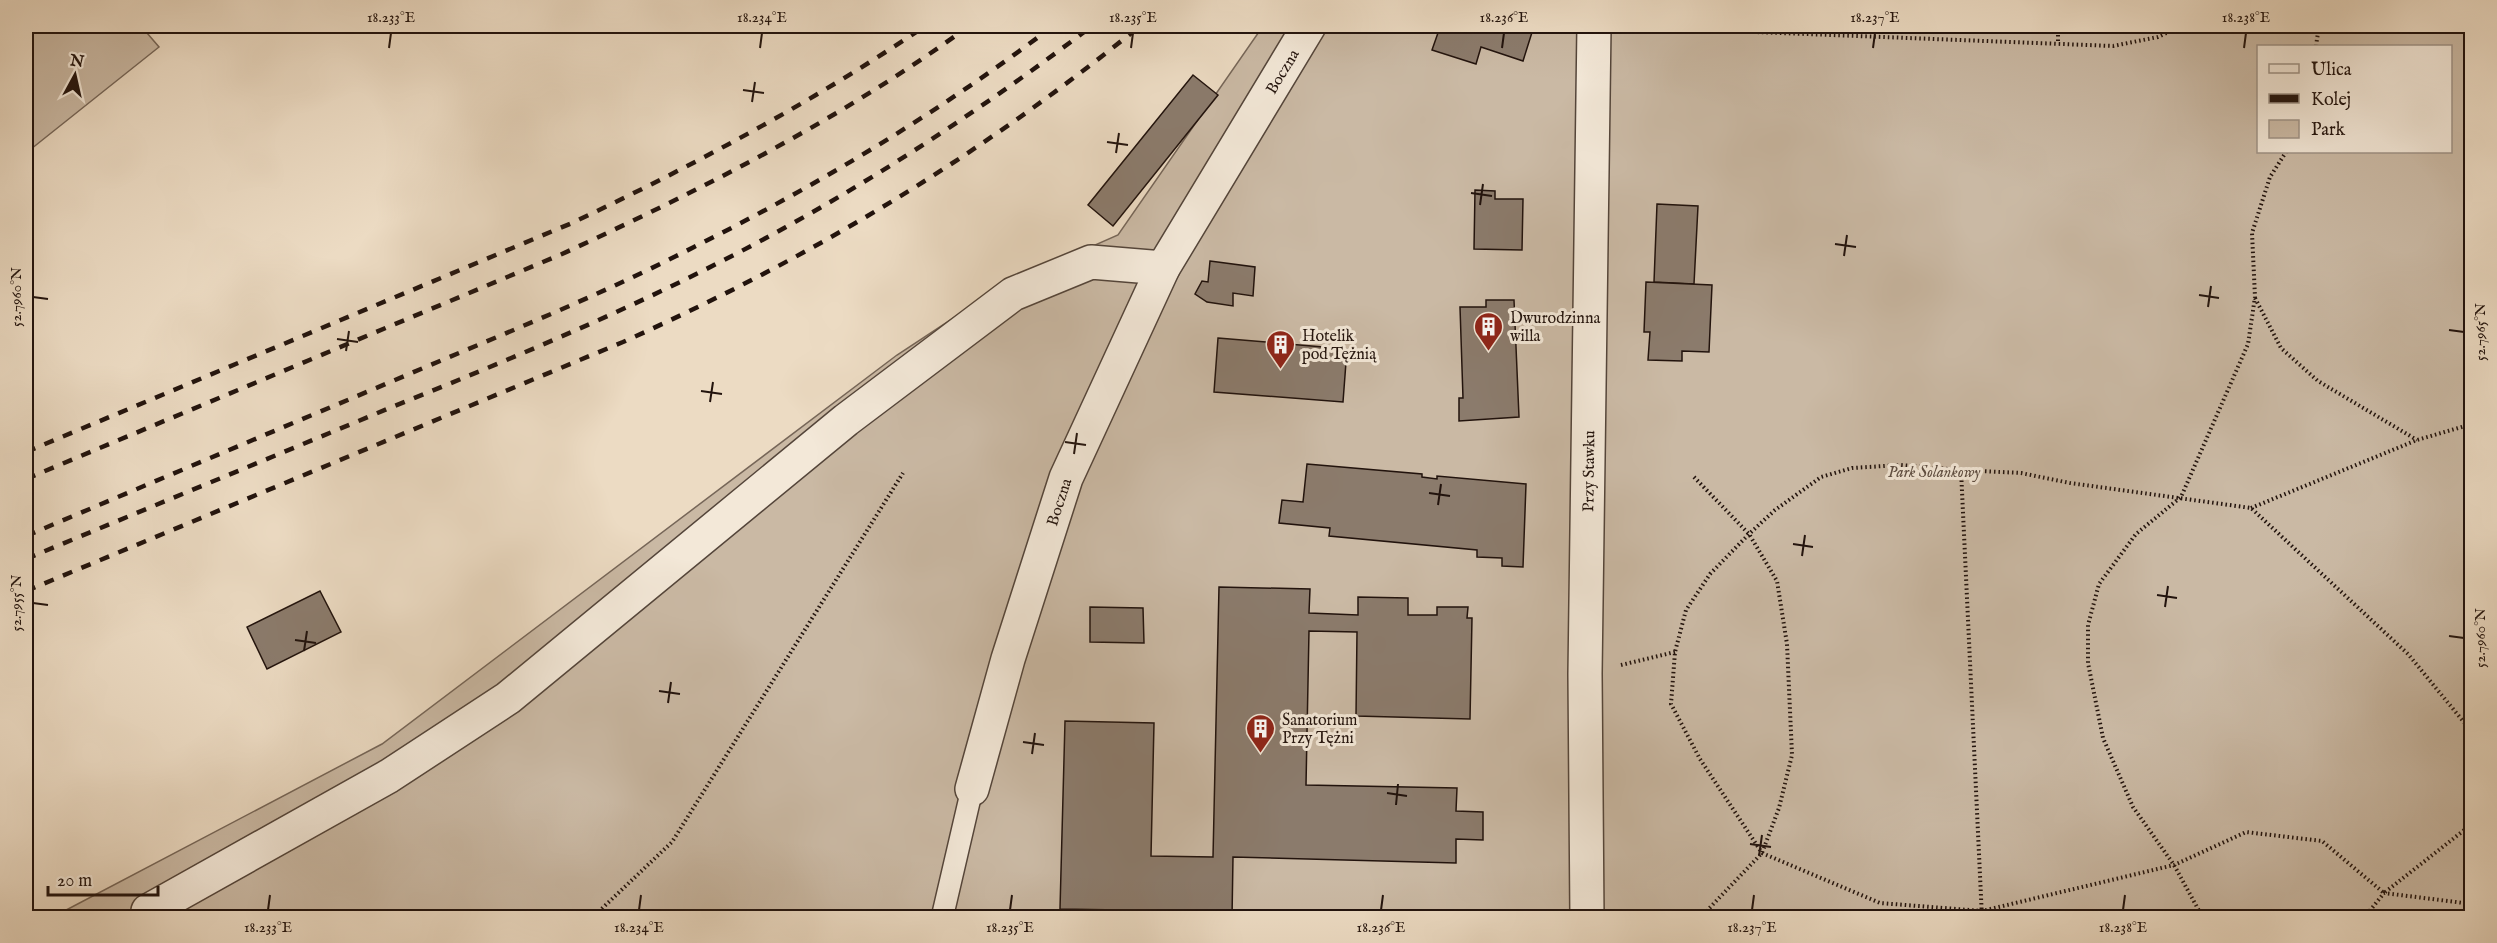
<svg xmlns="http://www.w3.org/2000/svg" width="2497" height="943" font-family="'IM FELL English',serif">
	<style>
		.green { fill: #cab9a4; stroke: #766658; stroke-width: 1.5; fill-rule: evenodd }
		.building { fill: #8b7b6c; stroke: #22130d; stroke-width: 1.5 }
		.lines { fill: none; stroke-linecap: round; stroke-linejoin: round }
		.lane-casing { stroke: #54453a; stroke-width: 24 }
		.street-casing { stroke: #54453a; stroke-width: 36 }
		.path { stroke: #22130d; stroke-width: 4; stroke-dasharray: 1.5 3; stroke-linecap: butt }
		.lane { stroke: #f3e8d8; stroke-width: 21 }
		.street { stroke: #f3e8d8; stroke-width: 33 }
		.rail { stroke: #22130d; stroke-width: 4.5; stroke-dasharray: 10 10; stroke-linecap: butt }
		.ticks { fill: none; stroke: #22130d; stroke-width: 2 }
		.labels { text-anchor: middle; stroke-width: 6; stroke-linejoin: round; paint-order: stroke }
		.street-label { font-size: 16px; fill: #22130d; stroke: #f3e8d8 }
		.poi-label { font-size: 16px; fill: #22130d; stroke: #f3e8d8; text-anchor: start }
		.park-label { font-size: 16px; font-style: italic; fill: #5d4d42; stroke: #f3e8d8 }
		.neatline { fill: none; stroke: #22130d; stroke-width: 2 }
		.ticks-label { font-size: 15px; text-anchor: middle; fill: #22130d }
	</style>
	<rect width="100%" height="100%" fill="#ecdbc3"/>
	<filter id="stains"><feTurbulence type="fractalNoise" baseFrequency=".00333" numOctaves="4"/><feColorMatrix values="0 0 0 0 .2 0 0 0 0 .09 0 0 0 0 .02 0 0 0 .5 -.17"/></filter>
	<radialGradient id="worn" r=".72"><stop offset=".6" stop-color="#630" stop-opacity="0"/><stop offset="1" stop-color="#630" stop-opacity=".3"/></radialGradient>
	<g class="green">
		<path d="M33,26H141L159,47L26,153V47Z"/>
		<path d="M1263,26H2471V917L51,918L382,744L897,355L1002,286L1118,235ZM2258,46H2450V152H2258Z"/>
	</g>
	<g class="building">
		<path d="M1426,26H1534L1523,61L1481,47L1476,64L1432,50L1439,30Z"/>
		<path d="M1193,75L1218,95L1113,226L1088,205Z"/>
		<path d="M1475,190L1495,191V199H1523L1522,250L1474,249Z"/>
		<path d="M1657,204L1698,206L1694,284L1654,282Z"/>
		<path d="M1210,261L1255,267L1253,296L1233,293V306L1207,302L1195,294L1202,281L1208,282Z"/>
		<path d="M1646,282L1712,285L1709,352L1682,351V361L1648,360L1650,332H1644Z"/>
		<path d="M1486,300H1514L1519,417L1459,421V398H1463L1460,307H1486Z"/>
		<path d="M1218,338L1347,349L1343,402L1214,392Z"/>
		<path d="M1307,464L1422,474V477L1437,479V476L1526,484L1523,567L1502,566V558L1477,557V550L1329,536L1330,528L1279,523L1282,500L1303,502Z"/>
		<path d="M1219,587L1310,589L1309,613L1358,615V597L1408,598V615H1437V607H1468L1467,618H1472L1470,719L1356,716L1357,632L1309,631L1306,785L1457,788L1456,811L1483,812V840L1456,839V863L1233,857L1232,918H1120V910L1060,909L1065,721L1154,723L1151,856L1213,857Z"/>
		<path d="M320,591L341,632L267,669L247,627Z"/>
		<path d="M1090,607L1143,608L1144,643L1090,642Z"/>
	</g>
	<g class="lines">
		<defs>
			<path id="lane" d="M942,918L972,789"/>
			<g id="street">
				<path id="s1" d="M972,789L1008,659L1066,478L1163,268L1309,26"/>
				<path d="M148,911L389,776L508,698L846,420L1013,294L1091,262L1163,268"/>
				<path id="s2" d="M1587,918L1585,674L1594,26"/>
			</g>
		</defs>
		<use href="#lane" class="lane-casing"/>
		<use href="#street" class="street-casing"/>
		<g class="path">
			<path d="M2058,26V44"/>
			<path d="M1627,27L2113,46L2158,37L2181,26"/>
			<path d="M2316,46L2319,26"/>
			<path d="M2255,298L2281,348L2318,381L2417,440"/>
			<path d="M1961,470L1901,465L1852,468L1821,477L1775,510L1749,534L1710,574L1686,610L1675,652L1671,704L1700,759L1762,853L1880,903L1982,911L2174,865L2246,832L2322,841L2384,893L2472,824"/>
			<path d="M1694,477L1749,534L1777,581L1787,644L1792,755L1779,808L1762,853L1700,918"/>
			<path d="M2251,508L2417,440L2472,424"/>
			<path d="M1621,665L1675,652"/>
			<path d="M592,918L672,842L903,473"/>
			<path d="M1982,918L1961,470L2021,473L2070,483L2251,508L2408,654L2472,732"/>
			<path d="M2203,918L2174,865L2133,807L2103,738L2088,663V625L2099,584L2136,534L2181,497L2248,344L2255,297L2252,233L2270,177L2286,152"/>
			<path d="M2364,918L2384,893L2472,904"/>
		</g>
		<use href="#lane" class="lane"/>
		<use href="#street" class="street"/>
		<g class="rail">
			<path d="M26,452L572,223C694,165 813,102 925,26"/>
			<path d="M26,479L562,254C703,189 843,118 969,26"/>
			<path d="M26,536C146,485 267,434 388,383C491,339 595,298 694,247C820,184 941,111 1053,26"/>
			<path d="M26,559C148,508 270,458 392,407C526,353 660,297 786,227C893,168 994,100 1092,26"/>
			<path d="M26,591L623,342C814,256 977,158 1140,26"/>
		</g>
	</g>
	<path class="ticks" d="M389,48L391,33M760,48L762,33M1131,48L1133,33M1502,48L1504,33M1873,48L1875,33M2244,48L2246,33M743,90L764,93M752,102L755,82M1107,142L1128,145M1116,153L1119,133M1471,193L1492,196M1480,205L1483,184M1835,244L1856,247M1844,256L1847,235M2199,295L2219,298M33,297L48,299M2208,307L2211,286M2449,330L2464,332M337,339L358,342M346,351L349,331M701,391L722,394M710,402L713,382M1065,442L1086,445M1074,454L1077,433M1429,493L1450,496M1438,505L1441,484M1793,544L1813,547M1802,556L1805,535M2157,595L2177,598M33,603L48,605M2165,607L2168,586M2449,636L2464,638M295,640L316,643M304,651L307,631M659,691L680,694M668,703L671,682M1023,742L1044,745M1032,754L1035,733M1387,793L1407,796M1396,805L1398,784M1750,844L1771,847M1759,856L1762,835M268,910L270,895M639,910L641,895M1010,910L1012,895M1381,910L1383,895M1752,910L1754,895M2123,910L2125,895"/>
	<defs>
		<symbol id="building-pin" viewBox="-11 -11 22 30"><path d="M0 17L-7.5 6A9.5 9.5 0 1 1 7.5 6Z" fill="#8f2418" stroke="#f3e8d8"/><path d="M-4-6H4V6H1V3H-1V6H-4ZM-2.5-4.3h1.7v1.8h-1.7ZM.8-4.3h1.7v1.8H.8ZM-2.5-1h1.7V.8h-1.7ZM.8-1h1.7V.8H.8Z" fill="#fff"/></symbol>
	</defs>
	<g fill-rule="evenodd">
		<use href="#building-pin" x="1472" y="310" width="33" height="45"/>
		<use href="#building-pin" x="1264" y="328" width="33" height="45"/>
		<use href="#building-pin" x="1244" y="712" width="33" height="45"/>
	</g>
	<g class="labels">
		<g class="street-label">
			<text dy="6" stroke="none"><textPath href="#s1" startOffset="786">Boczna</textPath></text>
			<text dy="6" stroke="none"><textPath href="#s2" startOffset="447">Przy Stawku</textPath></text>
			<text dy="6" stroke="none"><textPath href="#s1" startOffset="300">Boczna</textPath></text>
		</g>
		<g class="poi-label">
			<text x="1510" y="323">Dwurodzinna<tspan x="1510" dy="18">willa</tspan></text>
			<text x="1302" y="341">Hotelik<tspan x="1302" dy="18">pod Tężnią</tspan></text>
			<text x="1282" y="725">Sanatorium<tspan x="1282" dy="18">Przy Tężni</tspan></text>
		</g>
		<g class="park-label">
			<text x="1934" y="477">Park Solankowy</text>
		</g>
	</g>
	<rect width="2497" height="943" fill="none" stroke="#ecdbc3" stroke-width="66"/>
	<rect x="2257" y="45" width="195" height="108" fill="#f3e8d8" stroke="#9f9387" stroke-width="1.5"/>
	<rect x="2269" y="64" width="30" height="9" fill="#f3e8d8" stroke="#9f9387" stroke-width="1.5"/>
	<text x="2311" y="75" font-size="18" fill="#22130d">Ulica</text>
	<rect x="2269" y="94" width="30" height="9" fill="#22130d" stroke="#9f9387" stroke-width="1.5"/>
	<text x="2311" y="105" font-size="18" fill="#22130d">Kolej</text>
	<rect x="2269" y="120" width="30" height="18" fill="#cab9a4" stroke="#9f9387" stroke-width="1.5"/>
	<text x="2311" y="135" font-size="18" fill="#22130d">Park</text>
	<g transform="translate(75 75) rotate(8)" stroke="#f3e8d8" stroke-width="4.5" paint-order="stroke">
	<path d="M0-4.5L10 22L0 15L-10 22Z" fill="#22130d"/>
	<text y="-9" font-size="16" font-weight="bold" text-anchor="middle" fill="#22130d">N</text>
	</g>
	<path d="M48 886v9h110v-9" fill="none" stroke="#22130d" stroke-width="3"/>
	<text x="57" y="886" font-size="18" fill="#22130d" stroke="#f3e8d8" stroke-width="4.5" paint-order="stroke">20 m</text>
	<rect x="33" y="33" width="2431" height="877" class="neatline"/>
	<g class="ticks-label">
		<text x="391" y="22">18.233°E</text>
		<text x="762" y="22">18.234°E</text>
		<text x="1133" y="22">18.235°E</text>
		<text x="1504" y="22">18.236°E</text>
		<text x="1875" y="22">18.237°E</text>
		<text x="2246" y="22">18.238°E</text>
		<text transform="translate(16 297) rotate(-90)" y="5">52.7960°N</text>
		<text transform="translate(2480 332) rotate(-90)" y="5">52.7965°N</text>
		<text transform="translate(16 603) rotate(-90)" y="5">52.7955°N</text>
		<text transform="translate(2480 638) rotate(-90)" y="5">52.7960°N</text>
		<text x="268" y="932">18.233°E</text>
		<text x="639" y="932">18.234°E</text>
		<text x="1010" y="932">18.235°E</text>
		<text x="1381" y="932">18.236°E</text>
		<text x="1752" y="932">18.237°E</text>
		<text x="2123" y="932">18.238°E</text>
	</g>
	<rect width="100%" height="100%" filter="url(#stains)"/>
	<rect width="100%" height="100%" fill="url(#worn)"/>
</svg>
